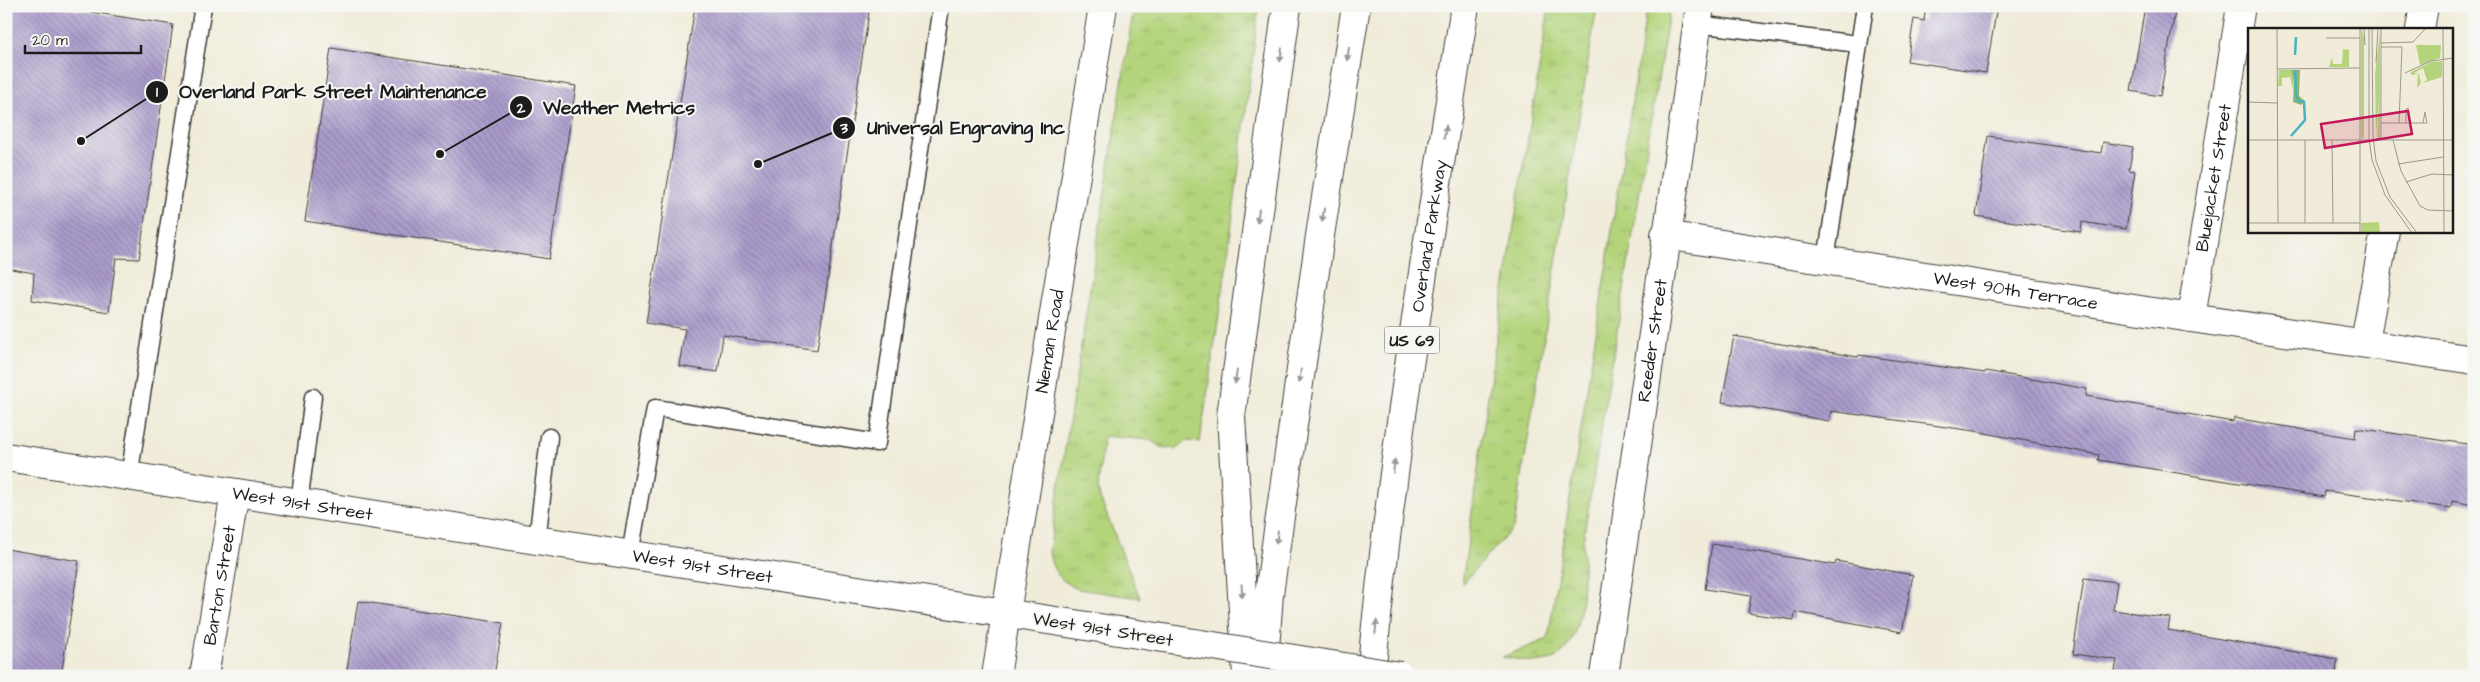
<svg xmlns="http://www.w3.org/2000/svg" width="2480" height="682" font-family="'Architects Daughter',sans-serif">
	<style>
		.grass { fill: url(#grass-tufts); stroke: #68784c }
		.building { fill: url(#building-back-hatch) }
		.lines { fill: none; stroke-linecap: round; stroke-linejoin: round }
		.lane-casing { stroke: #3c3b38; stroke-width: 19 }
		.street-casing { stroke: #3c3b38; stroke-width: 30 }
		.secondary-casing { stroke: #3c3b38; stroke-width: 30 }
		.highway-casing { stroke: #3c3b38; stroke-width: 30 }
		.lane { stroke: #fff; stroke-width: 16 }
		.street { stroke: #fff; stroke-width: 28 }
		.secondary { stroke: #fff; stroke-width: 28 }
		.highway { stroke: #fff; stroke-width: 28 }
		.secondary-bridge-casing { stroke: #3c3b38; stroke-width: 30; stroke-linecap: butt }
		.secondary-bridge { stroke: #fff; stroke-width: 28 }
		.oneway { fill: #999 }
		.labels { text-anchor: middle; stroke-width: 4; stroke-linejoin: round; paint-order: stroke }
		.shield { fill: #f6f6f2; stroke: #5d5d5c; stroke-width: 1 }
		.shield-label { font-size: 16px; font-weight: bold; fill: #1c1c1c }
		.street-label { font-size: 18px; fill: #1c1c1c; stroke: #f6f6f2 }
		.inset-river { fill: none; stroke: #45b4be; stroke-width: 2.5 }
		.inset-road { fill: none; stroke: #9b998d; stroke-width: 1 }
		.view { fill: #c2185b; fill-opacity: 0.15; stroke: #c2185b; stroke-width: 2.5 }
		.inset-edge { fill: none; stroke: #1c1c1c; stroke-width: 2.5 }
		.leader { fill: none; stroke: #1c1c1c; stroke-width: 2 }
		.callout-dot { fill: #1c1c1c; stroke: #f6f6f2; stroke-width: 2 }
		.mark-label { font-size: 15px; text-anchor: middle; font-weight: bold; fill: #fff }
		.callout-label { font-size: 19px; text-anchor: middle; font-weight: bold; fill: #1c1c1c; stroke: #f6f6f2; stroke-width: 4; stroke-linejoin: round; paint-order: stroke }
	</style>
	<defs>
		<pattern id="grass-tufts" width="24" height="20" patternUnits="userSpaceOnUse" patternTransform="scale(1.25)"><rect width="24" height="20" fill="#b4d47c"/><path d="M3 7l-1-3M5 7V3M7 7l1-3M15 17l-1-3M17 17v-4M19 17l1-3" fill="none" stroke="#9ab56b"/></pattern>
		<pattern id="building-back-hatch" width="6" height="6" patternUnits="userSpaceOnUse" patternTransform="scale(1.25)"><rect width="6" height="6" fill="#ab9ccc"/><path d="M-1 5l2 2M0 0l6 6M5-1l2 2" fill="none" stroke="#8a7ea5"/></pattern>
	</defs>
	<rect width="100%" height="100%" fill="#f6f6f2"/>
	<filter id="ink" filterUnits="userSpaceOnUse"><feTurbulence type="fractalNoise" baseFrequency=".02" numOctaves="2"/><feDisplacementMap in="SourceGraphic" scale="10" xChannelSelector="R" yChannelSelector="G"/><feConvolveMatrix kernelMatrix="1 2 1 2 8 2 1 2 1" color-interpolation-filters="sRGB"/></filter>
	<filter id="wash" filterUnits="userSpaceOnUse"><feTurbulence type="fractalNoise" baseFrequency=".0096" numOctaves="4" result="noise"/><feDisplacementMap in="SourceGraphic" scale="20" xChannelSelector="R" yChannelSelector="G"/><feGaussianBlur stdDeviation="1.12" result="paint"/><feColorMatrix in="noise" values="0 0 0 0 0 0 0 0 0 0 0 0 0 0 0 0 0 1.4 0 .05"/><feComposite in="paint" operator="in"/></filter>
	<g filter="url(#wash)">
		<rect width="100%" height="100%" fill="#f0ecd9"/>
		<g class="grass">
			<path d="M1134,6H1259L1227,262L1200,442L1187,441L1176,449L1161,447L1150,440L1104,436L1098,486L1100,498L1140,598L1078,589C1062,583 1051,570 1049,552Z"/>
			<path d="M1549,6H1597L1514,527L1462,584L1494,353Z"/>
			<path d="M1647,6H1670L1583,541C1583,575 1589,657 1541,662C1529,663 1514,658 1502,657L1548,639Z"/>
		</g>
		<g id="blocks">
			<g class="building">
				<path d="M6,6H53L173,25L139,259L116,258L109,312L32,300L34,273L6,268Z"/>
				<path d="M695,6H870L817,350L723,335L718,372L679,366L685,329L646,323Z"/>
				<path d="M1926,6H1997L1986,73L1907,61L1914,19L1924,21Z"/>
				<path d="M2145,6H2176L2160,96L2131,91Z"/>
				<path d="M331,48L576,86L549,259L305,221Z"/>
				<path d="M1988,136L2101,153L2103,142L2133,147L2129,170L2135,171L2126,229L2082,222L2081,232L1976,216Z"/>
				<path d="M1734,336L1858,357L1859,355L1985,373L1986,371L2087,389L2086,396L2233,422L2234,418L2355,438L2356,428L2474,445V505L2452,501L2451,508L2325,491L2324,497L2098,460L2099,455L1975,431L1831,411L1829,421L1722,402Z"/>
				<path d="M1712,544L1835,565L1836,561L1913,575L1902,632L1795,612L1794,620L1748,613L1751,596L1705,589Z"/>
				<path d="M6,549L79,561L61,676H6Z"/>
				<path d="M2084,578L2117,582L2113,610L2170,618L2168,630L2337,659L2336,676H2114L2117,660L2073,654Z"/>
				<path d="M358,601L503,623L494,676H346Z"/>
			</g>
		</g>
	</g>
	<g filter="url(#ink)">
		<use href="#blocks" fill-opacity="0" stroke="#3c3b38" stroke-width="1"/>
		<g class="lines">
			<defs>
				<g id="lane">
					<path d="M1697,24L1858,44"/>
					<path d="M1826,260L1865,6"/>
					<path d="M129,477L203,6"/>
					<path d="M299,503L313,397"/>
					<path d="M537,541L549,437"/>
					<path d="M630,555L655,408L877,443L941,6"/>
				</g>
				<g id="street">
					<path d="M2420,29L2424,6"/>
					<path id="s1" d="M1665,235L2191,318L2474,360"/>
					<path id="s2" d="M2191,318L2241,6"/>
					<path d="M2365,342L2385,231"/>
					<path id="s3" d="M204,676L235,493"/>
					<path id="s4" d="M996,676L1103,6"/>
					<path id="s5" d="M1604,676L1700,6"/>
				</g>
				<g id="secondary">
					<path id="s6" d="M6,457L1157,637"/>
				</g>
				<g id="highway">
					<path d="M1247,675L1231,416L1287,6"/>
					<path d="M1263,676L1269,594L1321,229L1356,6"/>
					<path id="s7" d="M1371,676C1392,451 1430,229 1465,6"/>
				</g>
			</defs>
			<use href="#lane" class="lane-casing"/>
			<use href="#street" class="street-casing"/>
			<use href="#secondary" class="secondary-casing"/>
			<use href="#highway" class="highway-casing"/>
			<use href="#lane" class="lane"/>
			<use href="#street" class="street"/>
			<use href="#secondary" class="secondary"/>
			<use href="#highway" class="highway"/>
			<defs>
				<path id="secondary-bridge" d="M1157,637L1400,676"/>
			</defs>
			<use href="#secondary-bridge" class="secondary-bridge-casing"/>
			<use href="#secondary-bridge" class="secondary-bridge"/>
		</g>
		<defs><path id="oneway-solid" d="M-6-.8H1V-3.2L6.5 0L1 3.2V.8H-6Z" transform="scale(1.25)"/></defs>
		<g class="oneway">
			<use href="#oneway-solid" transform="translate(1348 54) rotate(99)"/>
			<use href="#oneway-solid" transform="translate(1281 55) rotate(98)"/>
			<use href="#oneway-solid" transform="translate(1445 132) rotate(-81)"/>
			<use href="#oneway-solid" transform="translate(1323 215) rotate(99)"/>
			<use href="#oneway-solid" transform="translate(1258 216) rotate(98)"/>
			<use href="#oneway-solid" transform="translate(1300 376) rotate(98)"/>
			<use href="#oneway-solid" transform="translate(1236 377) rotate(98)"/>
			<use href="#oneway-solid" transform="translate(1394 466) rotate(-83)"/>
			<use href="#oneway-solid" transform="translate(1277 537) rotate(98)"/>
			<use href="#oneway-solid" transform="translate(1242 591) rotate(86)"/>
			<use href="#oneway-solid" transform="translate(1376 627) rotate(-85)"/>
		</g>
	</g>
	<g class="labels">
		<rect class="shield" x="1384.5" y="326.5" width="55" height="27" rx="4"/>
		<g class="shield-label">
			<text x="1412" y="346">US 69</text>
		</g>
		<g class="street-label">
			<text dy="6" stroke="none"><textPath href="#s2" startOffset="142">Bluejacket Street</textPath></text>
			<text dy="6" stroke="none"><textPath href="#s7" startOffset="444">Overland Parkway</textPath></text>
			<text dy="6" stroke="none"><textPath href="#s1" startOffset="355">West 90th Terrace</textPath></text>
			<text dy="6" stroke="none"><textPath href="#s4" startOffset="339">Nieman Road</textPath></text>
			<text dy="6" stroke="none"><textPath href="#s5" startOffset="339">Reeder Street</textPath></text>
			<text dy="6" stroke="none"><textPath href="#s6" startOffset="300">West 91st Street</textPath></text>
			<text dy="6" stroke="none"><textPath href="#s6" startOffset="705">West 91st Street</textPath></text>
			<text dy="6" stroke="none"><textPath href="#s3" startOffset="92">Barton Street</textPath></text>
			<text transform="translate(1103 629) rotate(9)" y="6">West 91st Street</text>
		</g>
	</g>
	<g transform="translate(2248 28)">
		<rect width="205" height="205" fill="#f0ecd9"/>
		<path d="M113,0L116,9V111L113,110ZM132,4V109L131,111H129L131,69L128,108L127,47ZM95,21L101,22V39H81L84,29L85,36H94ZM194,33V49L175,55L179,52L175,40L166,45L171,46L173,55L169,60L170,46L163,47V44L183,34ZM31,42H43L46,52L45,62L42,49L34,50V58H30Z" fill="#b4d47c"/>
		<path d="M43,42H52L51,68L57,73L53,77L45,74L46,53Z" fill="#8fb66c"/>
		<path d="M168,17H193L192,30L172,37ZM131,194L132,204L113,205V195Z" fill="#b4d47c"/>
		<path d="M180 41a6 6 0 1 1 12 0a6 6 0 1 1-12 0Z" fill="#b4d47c"/>
		<path class="inset-river" d="M47,27L48,9M43,108L57,92L56,74L50,73L48,66L47,42"/>
		<path class="inset-road" d="M29,0L30,195M112,0V205M116,0L117,17M121,0V110L124,132L137,167L164,205M124,0L125,108L128,133L142,169L169,205M195,0L196,205M78,10H112M133,15L165,14L178,0M133,19H154L151,95M128,35L130,0M29,41L112,40M157,45L183,33L205,30M0,74L29,75M133,95H179L177,84L175,95M158,95V81L161,80M0,112H121M57,112V195M84,112L85,195M127,112H205M133,112V0M145,112L153,143L172,178L180,182L205,183M150,136L195,129M158,154L184,146L205,147M0,195H112"/>
		<path class="view" d="M160,83L164,106L77,120L73,96Z"/>
		<rect width="205" height="205" class="inset-edge"/>
	</g>
	<path class="leader" d="M81 141L157 92M440 154L521 107M758 164L844 128"/>
	<g class="callout-dot">
		<circle cx="81" cy="141" r="5"/>
		<circle cx="440" cy="154" r="5"/>
		<circle cx="758" cy="164" r="5"/>
		<circle cx="157" cy="92" r="12"/>
		<circle cx="521" cy="107" r="12"/>
		<circle cx="844" cy="128" r="12"/>
	</g>
	<g class="mark-label">
		<text x="157" y="97">1</text>
		<text x="521" y="113">2</text>
		<text x="844" y="133">3</text>
	</g>
	<g class="callout-label">
		<text x="333" y="98">Overland Park Street Maintenance</text>
		<text x="619" y="114">Weather Metrics</text>
		<text x="966" y="134">Universal Engraving Inc</text>
	</g>
	<rect width="2480" height="682" fill="none" stroke="#f6f6f2" stroke-width="25"/>
	<path d="M25 45v8h116v-8" fill="none" stroke="#1c1c1c" stroke-width="2.5"/>
	<text x="32" y="45" font-size="15" fill="#1c1c1c" stroke="#f6f6f2" stroke-width="4" paint-order="stroke">20 m</text>
</svg>
